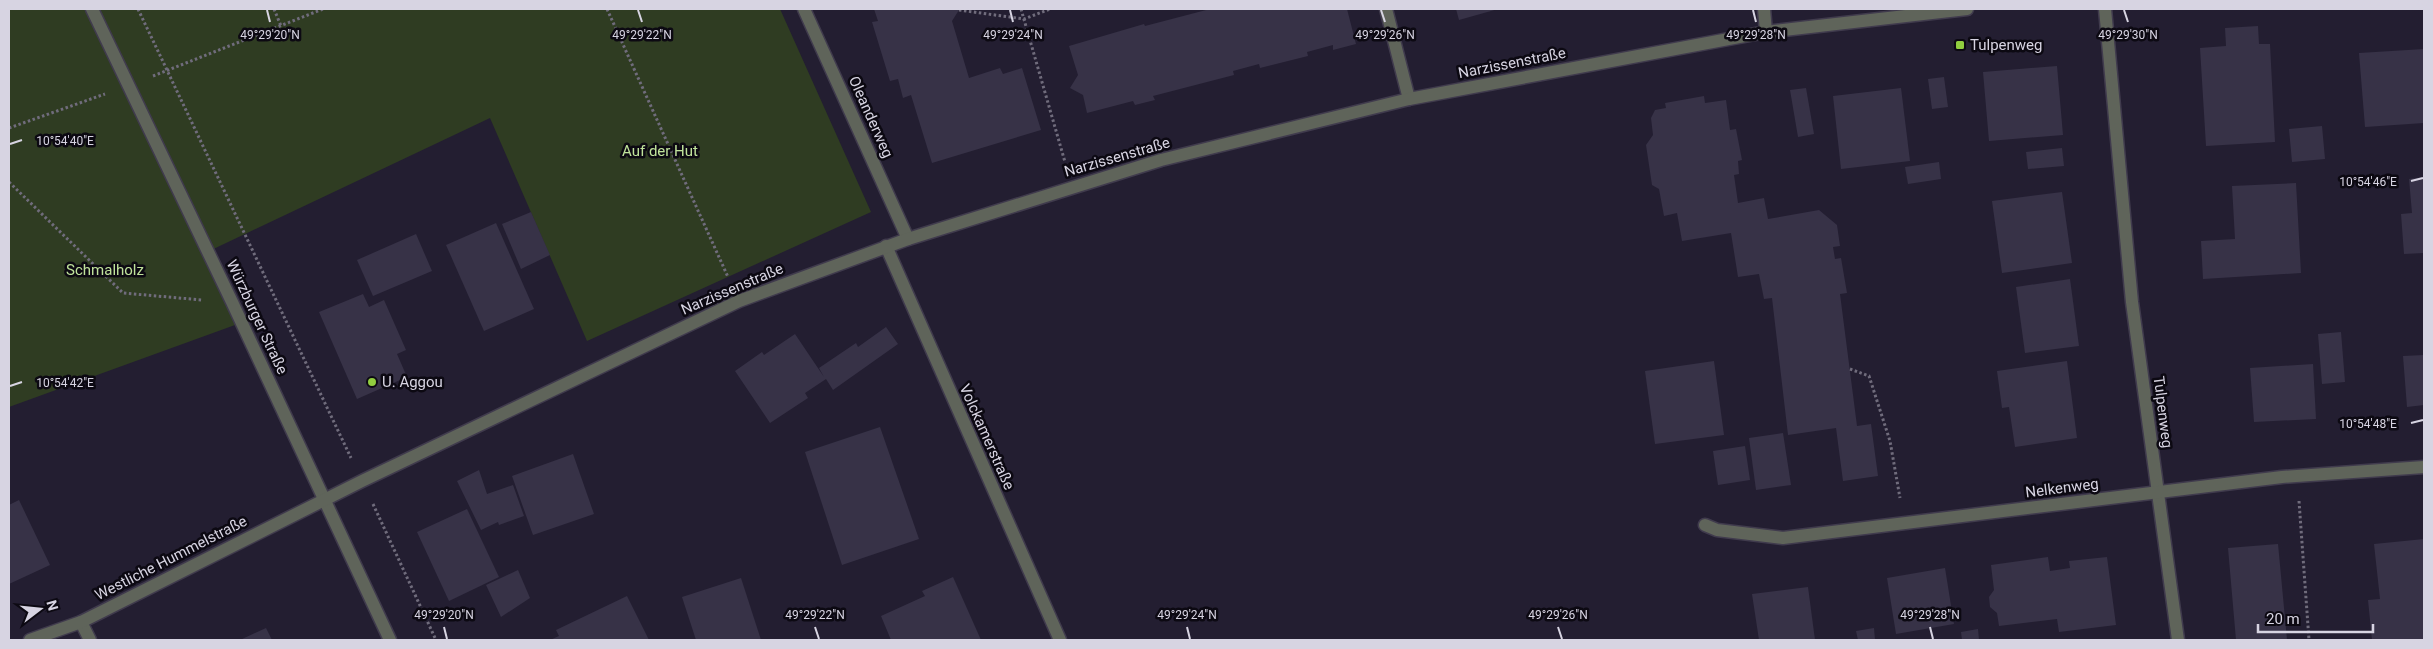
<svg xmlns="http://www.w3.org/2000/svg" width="2433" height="649" font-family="Roboto,sans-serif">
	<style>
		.green { fill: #2f3c22 }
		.building { fill: #373247 }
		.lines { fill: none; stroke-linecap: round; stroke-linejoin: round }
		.minor-casing { stroke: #403b4d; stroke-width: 15 }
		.path { stroke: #706c7c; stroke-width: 3; stroke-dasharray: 2.5 2.5; stroke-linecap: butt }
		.minor { stroke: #5f645a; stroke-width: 12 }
		.ticks { fill: none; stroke: #d7d4e2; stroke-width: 2 }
		.poi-dot { fill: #91cd3f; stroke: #0c0912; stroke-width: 2 }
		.labels { text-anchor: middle; stroke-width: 5; stroke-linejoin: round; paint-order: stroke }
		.poi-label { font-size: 15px; fill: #d7d4e2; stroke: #0c0912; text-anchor: start }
		.street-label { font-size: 15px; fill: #d7d4e2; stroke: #0c0912 }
		.park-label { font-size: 15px; fill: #c0e39b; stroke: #0c0912 }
		.ticks-label { font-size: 12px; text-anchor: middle; fill: #d7d4e2; stroke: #0c0912; stroke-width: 5; stroke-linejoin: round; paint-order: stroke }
	</style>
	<rect width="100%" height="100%" fill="#231e31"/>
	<path class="green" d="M9,9H780L871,212L587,341L490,118L205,253L235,325L9,407Z"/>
	<g class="building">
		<path d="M874,9L959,10L952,21L969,78L1000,68L1003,74L1022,68L1041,130L932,163L911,95L903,98L898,79L890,81L872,22L878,21Z"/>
		<path d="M1210,9H1347L1356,44L1333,50V45L1307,52L1308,56L1260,68L1259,64L1233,71L1234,75L1153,96L1155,100L1135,105L1133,101L1087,113L1083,95L1070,88L1078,75L1069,46L1144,24L1145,26Z"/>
		<path d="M1456,9H1498L1459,20Z"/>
		<path d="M2258,26L2259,44H2270L2275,142L2206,146L2200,48L2226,46L2225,28Z"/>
		<path d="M2424,49V123L2365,127L2359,53Z"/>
		<path d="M2057,66L2063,135L1989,141L1983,72Z"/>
		<path d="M1944,77L1948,107L1932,109L1928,79Z"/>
		<path d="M1806,88L1814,134L1798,137L1790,90Z"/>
		<path d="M1901,88L1910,161L1841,169L1833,96Z"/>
		<path d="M1704,96L1705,103L1726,100L1730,130L1736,129L1742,160L1738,161L1739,174L1734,175L1738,203L1764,198L1768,219L1819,210L1837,225L1840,246L1833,247L1835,259L1841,258L1847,293L1840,294L1857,426L1871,424L1878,476L1843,481L1836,428L1788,435L1772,298L1764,299L1759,274L1738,277L1731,233L1682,241L1677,213L1664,216L1659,189L1652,185L1646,145L1653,135L1651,118L1655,110L1666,108L1665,103Z"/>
		<path d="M2322,126L2325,159L2292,162L2289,129Z"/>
		<path d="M2062,148L2064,166L2028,169L2026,152Z"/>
		<path d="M1939,162L1941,179L1908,184L1905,167Z"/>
		<path d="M2424,177V253L2404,254L2401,214L2412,213L2409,179Z"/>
		<path d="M2296,183L2301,273L2203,279L2201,241L2235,239L2232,186Z"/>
		<path d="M2062,192L2072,263L2002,273L1992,201Z"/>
		<path d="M531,212L550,255L521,269L502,224Z"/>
		<path d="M496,223L534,309L484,331L446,245Z"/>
		<path d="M416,234L432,271L373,296L357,260Z"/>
		<path d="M2070,279L2079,346L2025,353L2016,287Z"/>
		<path d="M363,294L369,307L384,300L406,350L397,354L407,377L357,399L319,312Z"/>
		<path d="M886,327L898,344L833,390L826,379L805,393L808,398L770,423L735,371L762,352L764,355L795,334L824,377L819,368L856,343L858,347Z"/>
		<path d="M2341,332L2345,382L2322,384L2318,334Z"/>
		<path d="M2424,355V405L2407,407L2403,356Z"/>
		<path d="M1714,361L1724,435L1655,444L1645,371Z"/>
		<path d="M2067,361L2077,438L2015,447L2009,407L2002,408L1997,371Z"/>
		<path d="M2313,364L2316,419L2254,422L2250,368Z"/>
		<path d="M880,427L919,539L842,565L805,452Z"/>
		<path d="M1783,433L1791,485L1756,490L1749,438Z"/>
		<path d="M1745,446L1750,480L1718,485L1713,451Z"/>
		<path d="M573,454L594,514L533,535L512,476Z"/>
		<path d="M479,470L487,494L513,485L524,516L499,525L498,522L481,530L457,481Z"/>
		<path d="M19,500L50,565L9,584V505Z"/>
		<path d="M467,509L499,577L449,601L417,532Z"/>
		<path d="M2424,539V640H2372L2368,600L2380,599L2374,544Z"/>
		<path d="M2278,544L2287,640H2236L2228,548Z"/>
		<path d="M2048,557L2050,571L2070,568L2069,561L2107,557L2116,625L2059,632L2057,619L1999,626L1997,613L1990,607L1989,597L1994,590L1991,565Z"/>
		<path d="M1945,568L1954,624L1896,634L1887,578Z"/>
		<path d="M518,570L530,598L501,617L486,585Z"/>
		<path d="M953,577L981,640H891L881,616L925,596L922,591Z"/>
		<path d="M741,578L761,640H696L682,597Z"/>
		<path d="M1808,587L1815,640H1759L1752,594Z"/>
		<path d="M627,596L649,640H550L559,636L556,630Z"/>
		<path d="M266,628L272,640H240Z"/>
		<path d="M1874,628L1875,640H1858L1856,631Z"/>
		<path d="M1978,629L1979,640H1962L1961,632Z"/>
	</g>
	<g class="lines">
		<defs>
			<g id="minor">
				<path d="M92,9L232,302L390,640"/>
				<path d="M804,9L908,239"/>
				<path d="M1386,9L1409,99"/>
				<path d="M1764,9L1766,32"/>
				<path d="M2105,9L2132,302L2178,640"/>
				<path d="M886,246L1060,640"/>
				<path d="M1705,525L1717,530L1783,538L2282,477L2424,467"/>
				<path d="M81,622L90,640"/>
				<path d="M30,640L81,622L362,481L739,301L908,239L1161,160L1409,99L1766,32L1967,9"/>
			</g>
		</defs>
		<use href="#minor" class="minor-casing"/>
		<g class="path">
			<path d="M138,9L351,458"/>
			<path d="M274,9L281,26"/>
			<path d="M607,9L728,277"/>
			<path d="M1021,9L1065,162"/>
			<path d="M959,10L1024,19L1050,9"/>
			<path d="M153,76L323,9"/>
			<path d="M9,128L105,94"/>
			<path d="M9,182L123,293L202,300"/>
			<path d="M1850,369L1869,376L1890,441L1900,498"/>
			<path d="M2299,501L2309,640"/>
			<path d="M373,504L436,640"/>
		</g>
		<use href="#minor" class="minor"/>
	</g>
	<path class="ticks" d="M267,10L270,22M638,10L642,22M1010,10L1013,22M1381,10L1385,22M1753,10L1756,22M2124,10L2128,22M10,144L22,140M2411,181L2423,178M10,386L22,382M2411,423L2423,420M444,627L447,639M815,627L819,639M1187,627L1190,639M1558,627L1562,639M1930,627L1933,639"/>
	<g class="poi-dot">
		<rect x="1955" y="40" width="10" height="10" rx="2.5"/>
		<circle cx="372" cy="382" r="5"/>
	</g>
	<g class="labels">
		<g class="poi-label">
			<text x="1970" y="50">Tulpenweg</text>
			<text x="382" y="387">U. Aggou</text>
		</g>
		<g class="street-label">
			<text transform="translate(1512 63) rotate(-11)" y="5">Narzissenstraße</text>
			<text transform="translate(871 117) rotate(66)" y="5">Oleanderweg</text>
			<text transform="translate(1117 157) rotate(-16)" y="5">Narzissenstraße</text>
			<text transform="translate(732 289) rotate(-23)" y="5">Narzissenstraße</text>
			<text transform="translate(257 317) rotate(65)" y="5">Würzburger Straße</text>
			<text transform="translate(2163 412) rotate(83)" y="5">Tulpenweg</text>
			<text transform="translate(987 437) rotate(66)" y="5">Volckamerstraße</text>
			<text transform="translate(2062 488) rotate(-7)" y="5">Nelkenweg</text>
			<text transform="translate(171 558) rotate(-27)" y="5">Westliche Hummelstraße</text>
		</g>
		<g class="park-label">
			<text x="660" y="156">Auf der Hut</text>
			<text x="105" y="275">Schmalholz</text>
		</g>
	</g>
	<g class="ticks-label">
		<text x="270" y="39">49°29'20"N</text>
		<text x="642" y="39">49°29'22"N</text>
		<text x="1013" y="39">49°29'24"N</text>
		<text x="1385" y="39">49°29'26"N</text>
		<text x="1756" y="39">49°29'28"N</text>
		<text x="2128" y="39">49°29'30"N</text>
		<text x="65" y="145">10°54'40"E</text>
		<text x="2368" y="186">10°54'46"E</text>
		<text x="65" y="387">10°54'42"E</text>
		<text x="2368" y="428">10°54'48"E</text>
		<text x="444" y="619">49°29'20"N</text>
		<text x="815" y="619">49°29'22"N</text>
		<text x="1187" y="619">49°29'24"N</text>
		<text x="1558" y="619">49°29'26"N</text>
		<text x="1930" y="619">49°29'28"N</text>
	</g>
	<rect width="2433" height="649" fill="none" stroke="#d7d4e2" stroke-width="20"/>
	<g transform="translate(40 609) rotate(74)" stroke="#0c0912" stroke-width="4" paint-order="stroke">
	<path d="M0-4L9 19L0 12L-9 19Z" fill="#d7d4e2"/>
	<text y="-8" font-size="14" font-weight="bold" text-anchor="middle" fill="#d7d4e2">N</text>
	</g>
	<path d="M2258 624v8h115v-8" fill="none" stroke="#d7d4e2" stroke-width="2.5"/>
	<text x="2266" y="624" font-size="15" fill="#d7d4e2" stroke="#0c0912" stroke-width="4" paint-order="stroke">20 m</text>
</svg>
